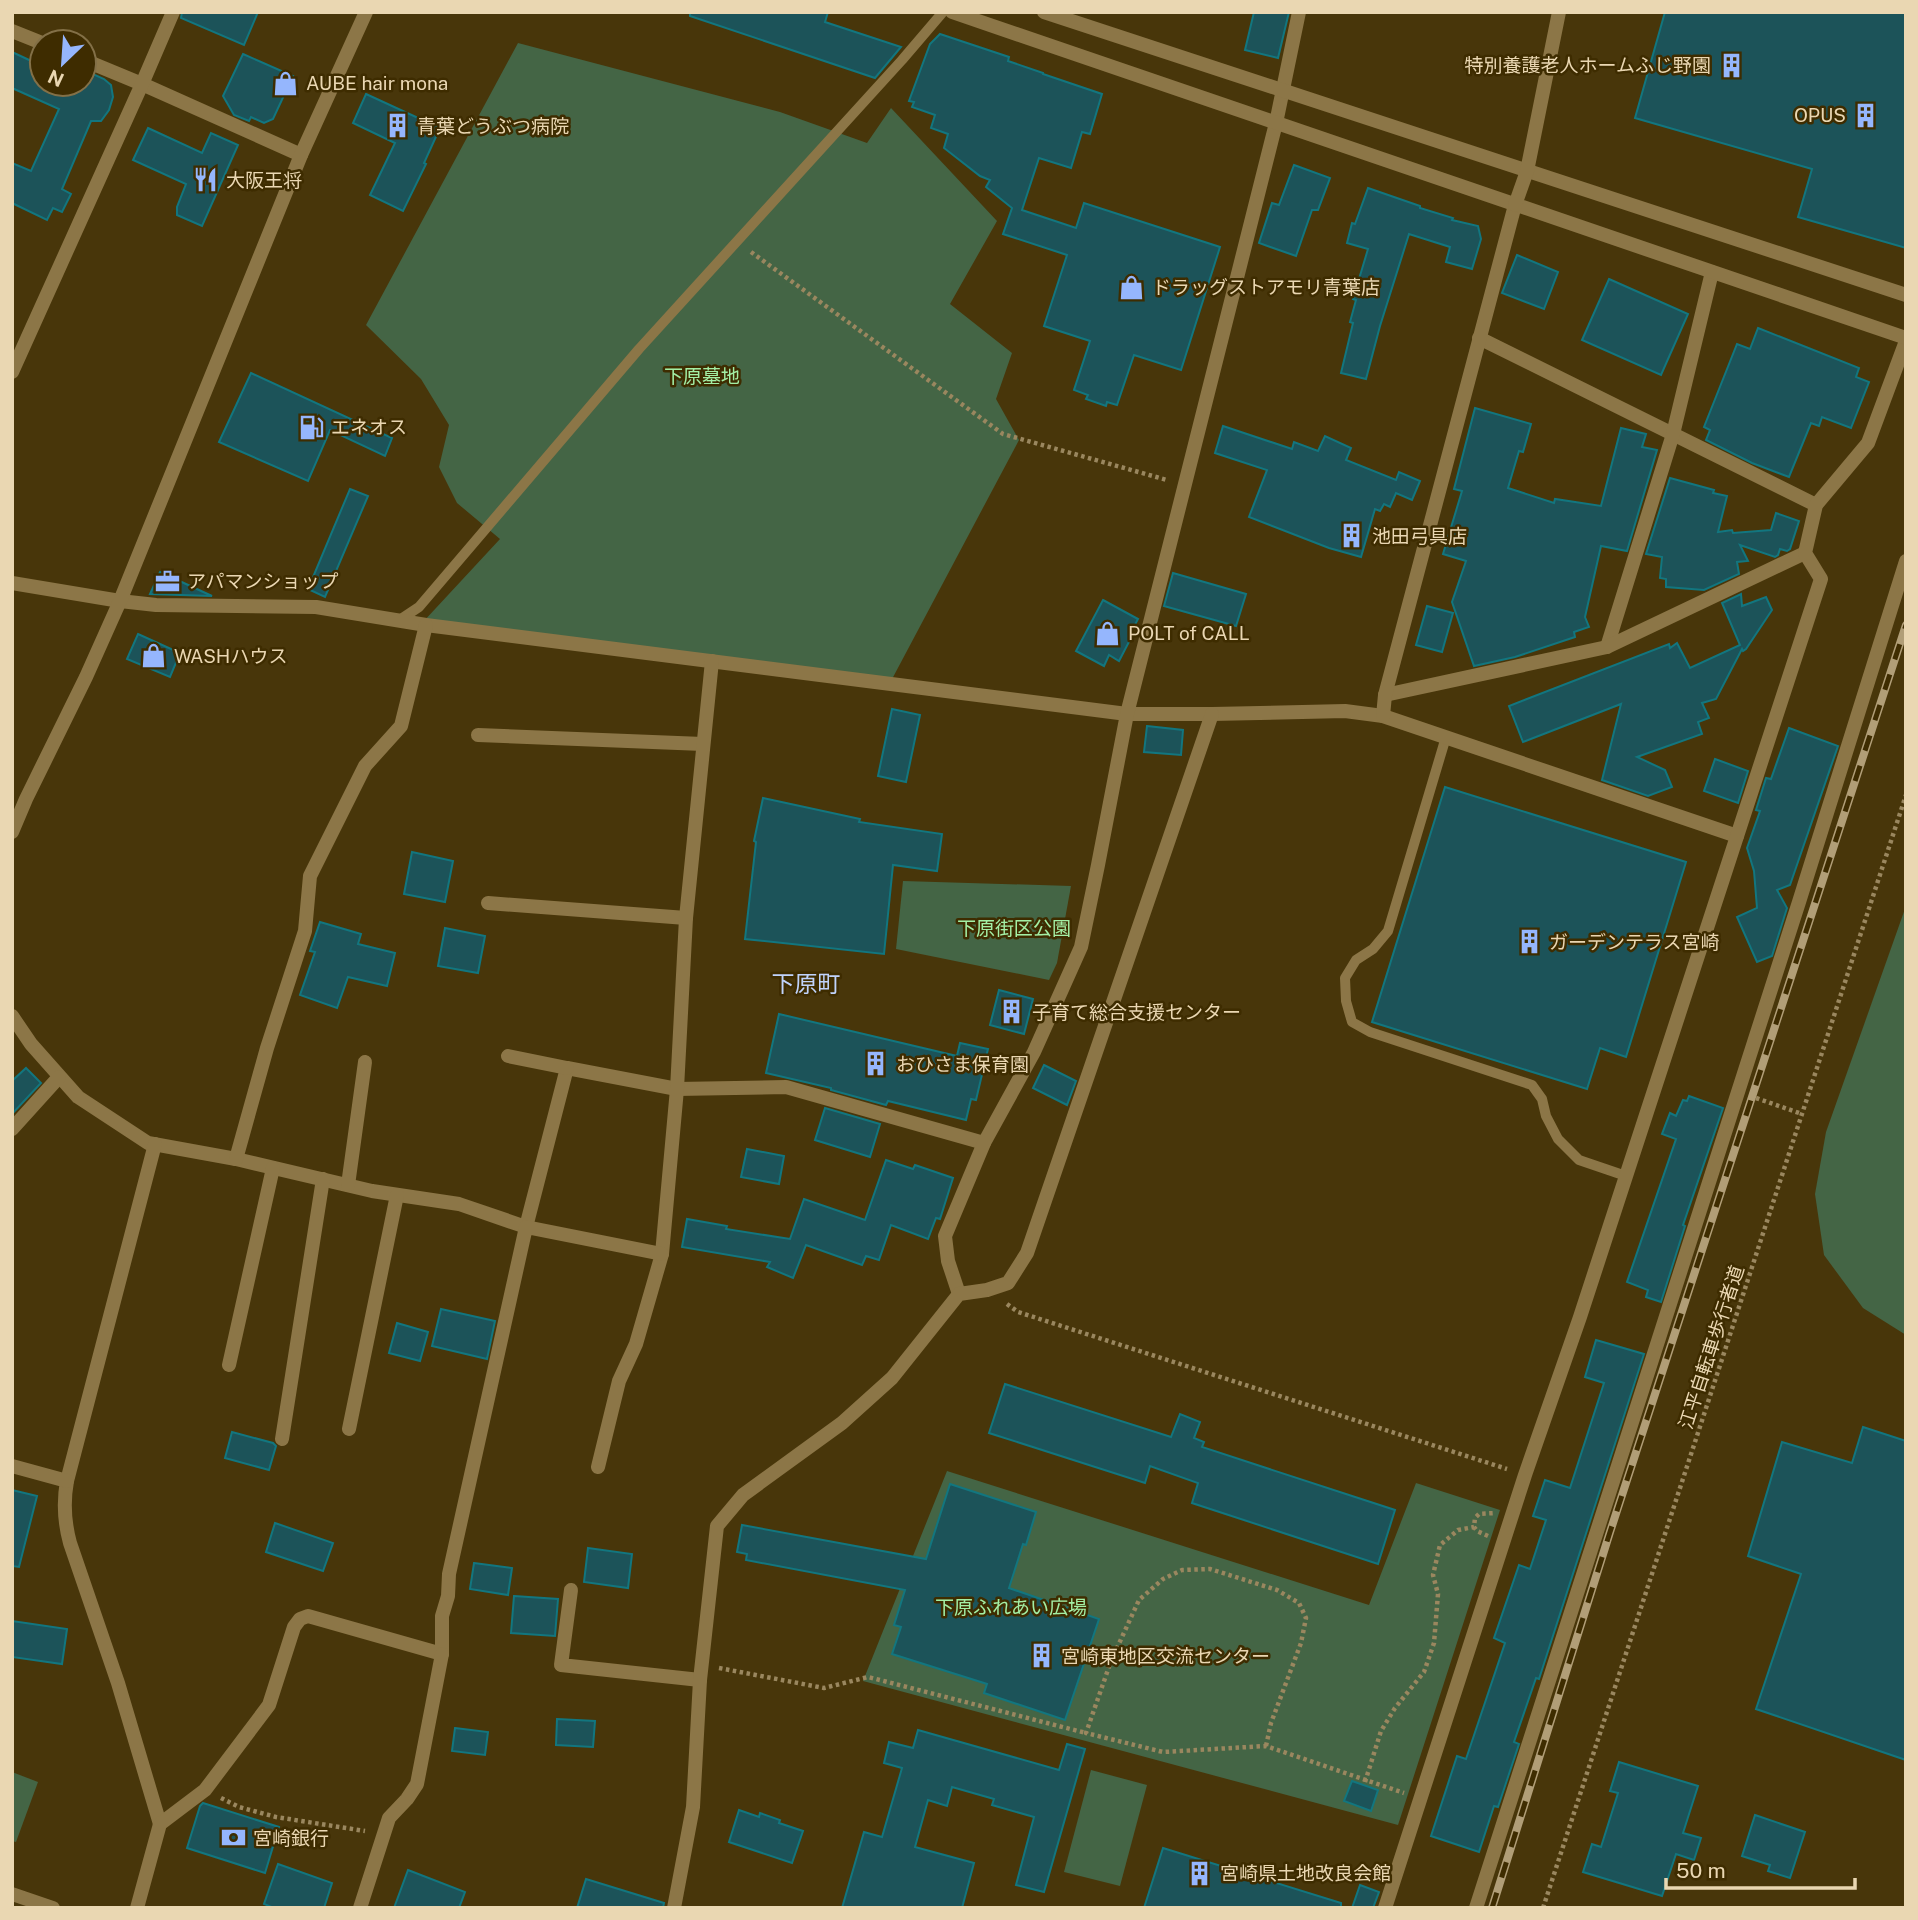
<svg xmlns="http://www.w3.org/2000/svg" width="1918" height="1920" font-family="'Public Sans','Noto Sans JP',sans-serif">
	<style>
		.green { fill: #446545 }
		.building { fill: #1c5359; stroke: #12767f; stroke-width: 2 }
		.lines { fill: none; stroke-linecap: round; stroke-linejoin: round }
		.path { stroke: #9a875f; stroke-width: 4.5; stroke-dasharray: 3.5 3.5; stroke-linecap: butt }
		.service { stroke: #8c7647; stroke-width: 10 }
		.minor { stroke: #8c7647; stroke-width: 14 }
		.tertiary { stroke: #8c7647; stroke-width: 14 }
		.rail-casing { stroke: #b19e77; stroke-width: 8 }
		.rail { stroke: #3e2c00; stroke-width: 5; stroke-dasharray: 16; stroke-linecap: butt }
		.labels { text-anchor: middle; stroke-width: 5; stroke-linejoin: round; paint-order: stroke }
		.poi-label { font-size: 19px; fill: #ead7b2; stroke: #3e2c00; text-anchor: start }
		.park-label { font-size: 19px; fill: #a3efa5; stroke: #3e2c00 }
		.street-label { font-size: 19px; fill: #ead7b2; stroke: #3e2c00 }
		.quarter-label { font-size: 23px; fill: #c0d3fb; stroke: #3e2c00 }
	</style>
	<rect width="100%" height="100%" fill="#48360a"/>
	<g class="green">
		<path d="M518,43L780,112L867,143L891,108L997,221L950,304L1012,353L996,399L1019,440L891,681L423,622L500,539L457,503L439,467L449,425L421,379L366,325Z"/>
		<path d="M903,881L1071,886L1057,963L1049,980L896,949Z"/>
		<path d="M1906,906V1335L1863,1308L1824,1255L1815,1194L1826,1132Z"/>
		<path d="M947,1471L1369,1605L1416,1483L1500,1510L1398,1825L863,1681Z"/>
		<path d="M1091,1770L1147,1785L1120,1886L1064,1872Z"/>
		<path d="M12,1772L38,1782L16,1842L12,1841Z"/>
	</g>
	<g class="building">
		<path d="M182,12H258L244,45L181,18Z"/>
		<path d="M690,12H828L825,22L901,47L875,78L690,16Z"/>
		<path d="M1254,12H1289L1278,58L1245,50Z"/>
		<path d="M1665,12H1906V248L1798,217L1812,169L1635,118Z"/>
		<path d="M940,34L1009,57L1008,61L1043,73V74L1102,94L1090,134L1082,132L1071,168L1039,158L1022,210L1076,228L1084,203L1220,247L1181,370L1134,355L1117,405L1107,402L1106,406L1086,399L1088,395L1074,390L1090,341L1044,326L1067,255L1003,234L1012,208L986,187L990,180L980,176L944,148L948,134L931,128L935,115L912,107L914,102L909,101L930,44Z"/>
		<path d="M12,52L42,66V84H84V70L104,79L111,85L113,97L109,110L101,121H91L62,189L71,194L62,212L53,208L47,220L12,203V163L31,171L59,109L12,88Z"/>
		<path d="M243,54L293,76L273,119L264,123L251,117L249,121L234,115L223,96Z"/>
		<path d="M366,94L440,128L424,163L426,164L403,211L370,195L395,143L353,123Z"/>
		<path d="M148,128L202,153L211,133L238,145L202,226L177,215V207L186,184L133,160Z"/>
		<path d="M1294,165L1330,178L1318,210H1312L1296,256L1259,243L1272,203L1279,205Z"/>
		<path d="M1368,188L1420,206V208L1453,218L1452,220L1478,226L1481,239L1472,269L1446,262L1450,247L1409,234L1380,326L1366,379L1341,373L1353,323L1350,322L1356,300L1353,299L1368,249L1347,243L1352,223L1355,224Z"/>
		<path d="M1517,255L1558,272L1544,309L1502,293Z"/>
		<path d="M1609,279L1688,314L1661,375L1582,340Z"/>
		<path d="M1758,328L1859,368L1856,377L1869,382L1851,428L1822,417L1819,426L1811,423L1789,477L1752,463L1706,440L1710,430L1704,427L1737,344L1750,349Z"/>
		<path d="M251,373L392,438L385,456L330,430L308,481L219,442Z"/>
		<path d="M1475,408L1531,424L1523,452L1519,451L1508,488L1554,503L1555,499L1601,506L1621,428L1646,434L1642,447L1657,450L1627,551L1601,546L1585,617L1589,627L1574,632L1575,637L1515,657L1474,666L1452,602L1466,561L1443,554L1462,491L1454,489Z"/>
		<path d="M1223,426L1292,449L1294,442L1318,451L1325,436L1351,448L1346,460L1396,480L1399,472L1420,481L1412,500L1396,493L1390,507L1384,504L1380,511L1375,509L1361,557L1329,548L1249,517L1267,470L1215,453Z"/>
		<path d="M1670,478L1714,490L1713,493L1727,496L1718,532L1732,530L1733,533L1771,530L1776,513L1799,521L1790,549L1787,551L1780,549L1778,555L1775,557L1740,545L1748,561L1737,562L1739,574L1704,590L1666,587V579L1660,578L1662,557L1646,554Z"/>
		<path d="M350,489L368,496L325,597L308,589Z"/>
		<path d="M160,572L212,596L150,594Z"/>
		<path d="M1173,573L1246,594L1236,626L1164,606Z"/>
		<path d="M1741,594L1742,606L1766,597L1772,610L1746,649L1743,651L1742,649L1716,699L1702,703L1709,718L1698,722L1702,734L1637,757L1665,770L1672,787L1648,796L1602,780L1621,704L1523,742L1509,706L1669,644L1670,648L1677,643L1690,668L1740,645L1722,603Z"/>
		<path d="M1103,600L1138,619L1129,636L1131,638L1119,661L1109,655L1104,666L1076,651Z"/>
		<path d="M1427,606L1453,613L1442,652L1416,645Z"/>
		<path d="M138,634L180,653L170,677L127,659Z"/>
		<path d="M892,709L920,715L906,782L878,776Z"/>
		<path d="M1147,726L1183,730L1181,755L1144,752Z"/>
		<path d="M1789,728L1838,746L1790,885L1777,890L1787,908L1772,956L1757,962L1737,917L1757,908L1754,871L1747,848L1760,811L1756,810L1766,778L1771,779Z"/>
		<path d="M1715,759L1748,771L1738,803L1704,791Z"/>
		<path d="M1445,787L1686,862L1626,1057L1600,1048L1587,1089L1372,1022Z"/>
		<path d="M763,798L860,819L859,822L942,834L937,871L893,865L884,954L745,939L756,842L754,841Z"/>
		<path d="M412,852L453,861L445,902L404,894Z"/>
		<path d="M320,922L361,934L358,944L395,953L387,986L348,977L337,1008L300,995L315,952L310,951Z"/>
		<path d="M445,928L485,936L478,973L438,966Z"/>
		<path d="M999,990L1033,999L1024,1034L990,1025Z"/>
		<path d="M779,1014L957,1056L960,1043L988,1049L976,1100L971,1099L966,1120L888,1101L886,1105L831,1090V1088L766,1073Z"/>
		<path d="M1044,1065L1076,1081L1067,1105L1033,1088Z"/>
		<path d="M26,1068L41,1083L12,1114V1081Z"/>
		<path d="M1689,1096L1723,1108L1683,1225L1685,1226L1661,1302L1646,1297L1648,1290L1627,1282L1676,1139L1662,1134L1670,1113L1676,1116L1683,1100L1687,1101Z"/>
		<path d="M825,1108L880,1124L870,1157L815,1140Z"/>
		<path d="M747,1149L784,1156L779,1184L741,1177Z"/>
		<path d="M886,1160L913,1169L915,1165L953,1178L940,1219L936,1218L928,1239L891,1225L879,1260L866,1256L862,1265L806,1245L793,1278L767,1267L770,1262L682,1247L687,1219L727,1226L726,1229L790,1239L804,1199L865,1220Z"/>
		<path d="M441,1309L495,1321L487,1359L432,1346Z"/>
		<path d="M397,1323L428,1332L420,1361L389,1353Z"/>
		<path d="M1596,1340L1644,1354L1539,1679L1536,1678L1514,1742L1519,1744L1498,1807L1494,1806L1479,1852L1431,1836L1457,1756L1466,1759L1505,1643L1494,1638L1519,1565L1530,1569L1546,1520L1533,1516L1545,1480L1570,1488L1604,1383L1585,1377Z"/>
		<path d="M1005,1384L1171,1437L1180,1414L1200,1422L1194,1438L1204,1442L1202,1447L1395,1510L1378,1564L1192,1503L1198,1483L1150,1466L1145,1483L989,1433Z"/>
		<path d="M1863,1427L1906,1441V1760L1756,1709L1801,1574L1748,1556L1782,1442L1852,1463Z"/>
		<path d="M232,1432L273,1443L276,1446L269,1470L225,1458Z"/>
		<path d="M950,1484L1036,1512L1026,1545L1023,1544L1009,1588L1099,1619L1065,1720L984,1693L987,1684L892,1654L901,1627L894,1625L905,1590L746,1560L747,1554L737,1552L742,1525L926,1559Z"/>
		<path d="M12,1490L37,1496L19,1567L12,1566Z"/>
		<path d="M275,1523L333,1543L323,1571L266,1552Z"/>
		<path d="M588,1548L632,1554L628,1588L584,1582Z"/>
		<path d="M474,1563L512,1568L508,1595L470,1589Z"/>
		<path d="M514,1596L558,1599L555,1636L511,1633Z"/>
		<path d="M12,1621L67,1629L62,1664L12,1657Z"/>
		<path d="M557,1719L595,1721L593,1747L556,1745Z"/>
		<path d="M455,1728L488,1732L485,1755L452,1751Z"/>
		<path d="M918,1730L1059,1770L1067,1744L1085,1749L1044,1892L1016,1885L1034,1817L992,1805L994,1799L952,1787L947,1806L928,1800L915,1847L974,1863L962,1908H842L864,1832L882,1837L902,1768L884,1763L889,1742L913,1748Z"/>
		<path d="M1619,1762L1698,1786L1683,1833L1701,1838L1694,1860L1676,1854L1662,1896L1583,1872L1592,1844L1601,1847L1618,1793L1610,1791Z"/>
		<path d="M1352,1781L1378,1790L1371,1811L1344,1801Z"/>
		<path d="M203,1803L279,1827L265,1873L187,1848L200,1806Z"/>
		<path d="M739,1810L759,1817L760,1813L780,1820L779,1823L803,1831L792,1863L729,1842Z"/>
		<path d="M1755,1815L1805,1832L1790,1878L1768,1871L1770,1865L1742,1856Z"/>
		<path d="M1163,1848L1341,1903V1908H1144Z"/>
		<path d="M278,1864L332,1883L324,1908H274L264,1904Z"/>
		<path d="M408,1870L465,1892L459,1908H394Z"/>
		<path d="M586,1879L664,1903L663,1908H577Z"/>
		<path d="M1360,1885L1379,1892L1373,1908H1352Z"/>
	</g>
	<g class="lines">
		<g class="path">
			<path d="M751,252L1003,434L1167,480"/>
			<path d="M1756,1098L1802,1114"/>
			<path d="M1007,1304L1018,1312L1507,1469"/>
			<path d="M1488,1536L1477,1531L1474,1527L1475,1518L1479,1514L1495,1513"/>
			<path d="M719,1668L824,1688L868,1677L1086,1733"/>
			<path d="M1266,1746L1271,1723L1301,1643L1306,1618L1299,1603L1277,1590L1210,1569L1182,1570L1163,1579L1139,1600L1111,1661L1086,1733L1163,1752L1266,1746L1404,1793"/>
			<path d="M1365,1782L1381,1731L1395,1708L1424,1672L1434,1643L1438,1594L1433,1575L1440,1545L1458,1530L1474,1527"/>
			<path d="M221,1798L239,1807L276,1817L365,1831"/>
			<path d="M1543,1908L1906,795"/>
		</g>
		<g class="service">
			<path d="M398,621L419,607L639,349L902,60L943,12"/>
			<path d="M1446,737L1388,931L1373,949L1356,960L1345,978L1346,1001L1352,1022L1370,1032L1532,1085L1542,1099L1546,1116L1558,1139L1579,1160L1626,1176"/>
		</g>
		<g class="minor">
			<path d="M12,31L42,43"/>
			<path d="M84,60L142,84L301,155"/>
			<path d="M1479,338L1816,505"/>
			<path d="M12,372L142,84L173,12"/>
			<path d="M12,583L120,601L156,605L316,607L426,625L1127,714H1212L1345,711L1383,716L1737,836"/>
			<path d="M1607,647L1673,434L1712,272"/>
			<path d="M1385,695L1607,647L1805,553"/>
			<path d="M1383,716L1385,695L1515,205"/>
			<path d="M478,735L703,744"/>
			<path d="M488,903L686,918"/>
			<path d="M12,1016L31,1044L78,1097L148,1143L236,1159L372,1191L459,1204L526,1227L567,1068L677,1089L786,1087L984,1143"/>
			<path d="M508,1056L567,1068"/>
			<path d="M12,1129L59,1077"/>
			<path d="M155,1144L67,1481C63,1503 64,1521 70,1543L118,1683L160,1824"/>
			<path d="M236,1159L267,1048L305,931L310,876L365,766L401,726L426,625"/>
			<path d="M348,1185L365,1062"/>
			<path d="M959,1294L948,1261L945,1236L984,1143L1034,1052L1081,947L1098,865L1127,714L1276,123L1299,12"/>
			<path d="M229,1365L273,1168"/>
			<path d="M349,1429L397,1195"/>
			<path d="M282,1439L323,1179"/>
			<path d="M12,1466L67,1481"/>
			<path d="M598,1467L619,1381L636,1344L662,1254L677,1089L686,918L712,661"/>
			<path d="M571,1590L561,1665L700,1680"/>
			<path d="M137,1908L160,1824L205,1790L269,1705L294,1627L300,1619L308,1616L442,1654V1616L448,1596L449,1574L526,1227L662,1254"/>
			<path d="M360,1908L389,1818L407,1799L417,1784L442,1654"/>
			<path d="M674,1908L693,1807L700,1680L717,1526L743,1495L842,1423L892,1378L959,1294L987,1290L1008,1283L1027,1253L1212,714"/>
			<path d="M1385,1908L1525,1475L1580,1317L1821,579L1805,553L1816,505L1868,443L1906,341"/>
			<path d="M1476,1908L1799,902L1906,561"/>
		</g>
		<g class="tertiary">
			<path d="M952,12L1906,338"/>
			<path d="M1044,12L1906,295"/>
			<path d="M1515,205L1527,171L1559,12"/>
			<path d="M12,832L26,799L86,677L120,601L301,155L366,12"/>
			<path d="M12,1894L53,1908"/>
		</g>
		<defs>
			<path id="rail" d="M1492,1908L1610,1532L1906,625"/>
		</defs>
		<use href="#rail" class="rail-casing"/>
		<use href="#rail" class="rail"/>
	</g>
	<defs>
		<symbol id="building-bare" viewBox="-9 -9 18 18"><path d="M-4-6H4V6H1V3H-1V6H-4ZM-2.5-4.3h1.7v1.8h-1.7ZM.8-4.3h1.7v1.8H.8ZM-2.5-1h1.7V.8h-1.7ZM.8-1h1.7V.8H.8Z" fill="#95b6fd" stroke="#3e2c00" stroke-width="2.5" paint-order="stroke"/></symbol>
		<symbol id="shop-bare" viewBox="-9 -9 18 18"><path d="M-5-2.5h2.3a2.7 3.5 0 0 1 5.4 0H5L5.5 6h-11ZM-1.5-2.5h3a1.5 2.3 0 0 0-3 0Z" fill="#95b6fd" stroke="#3e2c00" stroke-width="2.5" paint-order="stroke"/></symbol>
		<symbol id="restaurant-bare" viewBox="-9 -9 18 18"><path d="M-5-6h1v4h1v-4h1v4h1v-4h1v5L-1.5 .5V6h-2V.5L-5-1ZM5-6V6H3V1.5H1.5Q1.5-4 5-6Z" fill="#95b6fd" stroke="#3e2c00" stroke-width="2.5" paint-order="stroke"/></symbol>
		<symbol id="fuel-bare" viewBox="-9 -9 18 18"><path d="M-5.5-6h7V0h2V4h1.3V-2.5L3-4.5l.8-.8L6-3V5H2.5V1h-1V6h-7ZM-4.2-4.7v3.2H.2V-4.7Z" fill="#95b6fd" stroke="#3e2c00" stroke-width="2.5" paint-order="stroke"/></symbol>
		<symbol id="office-bare" viewBox="-9 -9 18 18"><path d="M-6-3h4V-5.5h4V-3h4V5H-6ZM-1-4.5V-3h2v-1.5ZM-6 0V1H6V0Z" fill="#95b6fd" stroke="#3e2c00" stroke-width="2.5" paint-order="stroke"/></symbol>
		<symbol id="bank-bare" viewBox="-9 -9 18 18"><path d="M-6-4H6V4H-6ZM0-2.3a2.3 2.3 0 1 0 0 4.6a2.3 2.3 0 1 0 0-4.6Z" fill="#95b6fd" stroke="#3e2c00" stroke-width="2.5" paint-order="stroke"/></symbol>
	</defs>
	<g fill-rule="evenodd">
		<use href="#building-bare" x="1714" y="48" width="35" height="35"/>
		<use href="#shop-bare" x="268" y="66" width="35" height="35"/>
		<use href="#building-bare" x="1848" y="98" width="35" height="35"/>
		<use href="#building-bare" x="380" y="108" width="35" height="35"/>
		<use href="#restaurant-bare" x="188" y="162" width="35" height="35"/>
		<use href="#shop-bare" x="1114" y="270" width="35" height="35"/>
		<use href="#fuel-bare" x="294" y="410" width="35" height="35"/>
		<use href="#building-bare" x="1334" y="518" width="35" height="35"/>
		<use href="#office-bare" x="150" y="564" width="35" height="35"/>
		<use href="#shop-bare" x="1090" y="616" width="35" height="35"/>
		<use href="#shop-bare" x="136" y="638" width="35" height="35"/>
		<use href="#building-bare" x="1512" y="924" width="35" height="35"/>
		<use href="#building-bare" x="994" y="994" width="35" height="35"/>
		<use href="#building-bare" x="858" y="1046" width="35" height="35"/>
		<use href="#building-bare" x="1024" y="1638" width="35" height="35"/>
		<use href="#bank-bare" x="216" y="1820" width="35" height="35"/>
		<use href="#building-bare" x="1182" y="1856" width="35" height="35"/>
	</g>
	<g class="labels">
		<g class="poi-label">
			<text x="1711" y="72" text-anchor="end">特別養護老人ホームふじ野園</text>
			<text x="306" y="90">AUBE hair mona</text>
			<text x="1846" y="122" text-anchor="end">OPUS</text>
			<text x="417" y="133">青葉どうぶつ病院</text>
			<text x="226" y="187">大阪王将</text>
			<text x="1152" y="294">ドラッグストアモリ青葉店</text>
			<text x="331" y="434">エネオス</text>
			<text x="1372" y="543">池田弓具店</text>
			<text x="187" y="588">アパマンショップ</text>
			<text x="1128" y="640">POLT of CALL</text>
			<text x="174" y="663">WASHハウス</text>
			<text x="1549" y="949">ガーデンテラス宮崎</text>
			<text x="1032" y="1019">子育て総合支援センター</text>
			<text x="896" y="1071">おひさま保育園</text>
			<text x="1061" y="1663">宮崎東地区交流センター</text>
			<text x="253" y="1845">宮崎銀行</text>
			<text x="1220" y="1880">宮崎県土地改良会館</text>
		</g>
		<g class="park-label">
			<text x="702" y="383">下原墓地</text>
			<text x="1014" y="935">下原街区公園</text>
			<text x="1011" y="1614">下原ふれあい広場</text>
		</g>
		<g class="street-label">
			<text transform="translate(1711 1347) rotate(-72)" y="7">江平自転車歩行者道</text>
		</g>
		<g class="quarter-label">
			<text x="806" y="992">下原町</text>
		</g>
	</g>
	<rect width="1918" height="1920" fill="none" stroke="#ead7b2" stroke-width="28"/>
	<g transform="translate(63 63) rotate(205)"><circle r="33" fill="#3e2c00" stroke="#837047" stroke-width="2"/>
	<path d="M0-5L12 26L0 18L-12 26Z" fill="#95b6fd"/>
	<text y="-10" font-size="19" font-weight="bold" text-anchor="middle" fill="#ead7b2">N</text>
	</g>
	<path d="M1666 1878v10h189v-10" fill="none" stroke="#ead7b2" stroke-width="3.5"/>
	<text x="1676" y="1878" font-size="21" fill="#ead7b2" stroke="#3e2c00" stroke-width="5" paint-order="stroke">50 m</text>
</svg>
